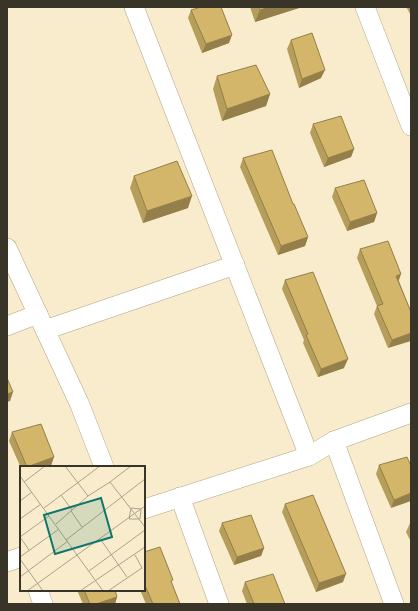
<svg xmlns="http://www.w3.org/2000/svg" width="418" height="611" font-family="Arial,sans-serif">
	<style>
		.lines { fill: none; stroke-linecap: round; stroke-linejoin: round }
		.street-casing { stroke: #afa486; stroke-width: 20 }
		.street { stroke: #fff; stroke-width: 19 }
		.wall { fill: #b59d5a }
		.shaded-wall { fill: #947f4a }
		.building { fill: #d3b669; stroke: #947f4a }
		.inset-road { fill: none; stroke: #aba28a; stroke-width: 1 }
		.view { fill: #0f766e; fill-opacity: 0.15; stroke: #0f766e; stroke-width: 2 }
		.inset-edge { fill: none; stroke: #383427; stroke-width: 2 }
	</style>
	<rect width="100%" height="100%" fill="#f8eccc"/>
	<g class="lines">
		<defs>
			<g id="street">
				<path d="M134,7L309,456"/>
				<path d="M365,7L411,126"/>
				<path d="M7,248L80,405L104,467"/>
				<path d="M7,326L38,314"/>
				<path d="M45,330L235,265"/>
				<path d="M334,441L394,604"/>
				<path d="M180,497L219,604"/>
				<path d="M144,509L309,456L334,441L411,413"/>
				<path d="M7,562L21,557"/>
				<path d="M38,590L43,604"/>
			</g>
		</defs>
		<use href="#street" class="street-casing"/>
		<use href="#street" class="street"/>
	</g>
	<g class="wall">
		<path d="M250,7H299V8L255,22Z"/>
		<path d="M406,7H411V16L408,10Z"/>
		<path d="M191,10L229,43L202,53L188,18Z"/>
		<path d="M291,40L321,78L299,88L287,49Z"/>
		<path d="M217,76L270,94L266,106L222,121L213,89Z"/>
		<path d="M313,124L354,149L351,157L324,167L310,133Z"/>
		<path d="M243,158L293,204L308,237L305,246L278,255L240,167Z"/>
		<path d="M134,176L188,208L143,223L130,188Z"/>
		<path d="M335,188L377,213L374,222L347,231L332,197Z"/>
		<path d="M360,249L399,281L411,312L388,348L374,314L377,306L357,258Z"/>
		<path d="M285,280L344,368L318,377L303,343L304,340L282,289Z"/>
		<path d="M12,432L51,466L47,467H21V468L9,441Z"/>
		<path d="M379,465L411,466L391,508L376,474Z"/>
		<path d="M285,504L343,582L316,592L282,512Z"/>
		<path d="M222,523L264,548L261,556L234,565L219,531Z"/>
		<path d="M410,523H411V542L406,532Z"/>
		<path d="M144,552L172,584L180,604H146L140,590H144Z"/>
		<path d="M245,582L285,604H247L242,591Z"/>
		<path d="M77,590H115L117,597L115,604H83Z"/>
	</g>
	<g class="shaded-wall">
		<path d="M269,7H299V8L255,22L260,10Z"/>
		<path d="M232,35L229,43L202,53L206,44Z"/>
		<path d="M325,70L321,78L299,88L302,79Z"/>
		<path d="M270,94L266,106L222,121L227,109Z"/>
		<path d="M354,149L351,157L324,167L328,158Z"/>
		<path d="M192,196L188,208L143,223L147,211Z"/>
		<path d="M377,213L374,222L347,231L350,222Z"/>
		<path d="M308,237L305,246L278,255L281,246Z"/>
		<path d="M401,274L398,283L396,276Z"/>
		<path d="M411,333V341L388,348L392,340Z"/>
		<path d="M348,359L344,368L318,377L321,369Z"/>
		<path d="M13,392L10,401L7,402V394Z"/>
		<path d="M54,457L51,466L47,467H27Z"/>
		<path d="M411,493V501L391,508L394,500Z"/>
		<path d="M264,548L261,556L234,565L237,557Z"/>
		<path d="M346,574L343,582L316,592L319,583Z"/>
		<path d="M117,597L115,604H96Z"/>
	</g>
	<g class="building">
		<path d="M201,7H221L232,35L206,44L191,10Z"/>
		<path d="M259,7H269L260,10Z"/>
		<path d="M312,33L325,70L302,79L291,40Z"/>
		<path d="M256,65L270,94L227,109L217,76Z"/>
		<path d="M341,116L354,149L328,158L313,124Z"/>
		<path d="M272,150L293,204H294L308,237L281,246L243,158Z"/>
		<path d="M177,161L192,196L147,211L134,176Z"/>
		<path d="M364,180L377,213L350,222L335,188Z"/>
		<path d="M388,241L401,274L396,276L411,312V333L392,340L377,306L383,304L360,249Z"/>
		<path d="M313,272L348,359L321,369L306,335L308,334L285,280Z"/>
		<path d="M7,378L13,392L7,394Z"/>
		<path d="M41,424L54,457L27,467L12,432Z"/>
		<path d="M407,457L411,466V493L394,500L379,465Z"/>
		<path d="M313,495L346,574L319,583L285,504Z"/>
		<path d="M251,515L264,548L237,557L222,523Z"/>
		<path d="M160,547L173,580L171,581L180,604H153L144,583V552Z"/>
		<path d="M273,574L285,604H254L245,582Z"/>
		<path d="M84,590H115L117,597L96,604H90Z"/>
	</g>
	<g transform="translate(20 466)">
		<rect width="125" height="125" fill="#f8eccc"/>
		<path class="inset-road" d="M45,0L68,30L90,16L125,61M0,10L83,125M4,16L25,0M90,16L111,0M41,29L52,44M0,35L12,26M24,42L80,0M111,42L121,43L120,53H109ZM51,45L62,61M0,53L21,38M36,58L68,30M0,71L29,50M0,71L9,84M46,74L125,13M81,74L107,111M0,91L39,63M0,93L23,125M69,105L125,64M0,111L48,75M7,125L125,40M60,125L125,81M88,125L122,102L115,89"/>
		<path class="view" d="M81,32L92,71L35,88L24,49Z"/>
		<rect width="125" height="125" class="inset-edge"/>
	</g>
	<rect width="418" height="611" fill="none" stroke="#383427" stroke-width="16"/>
</svg>
